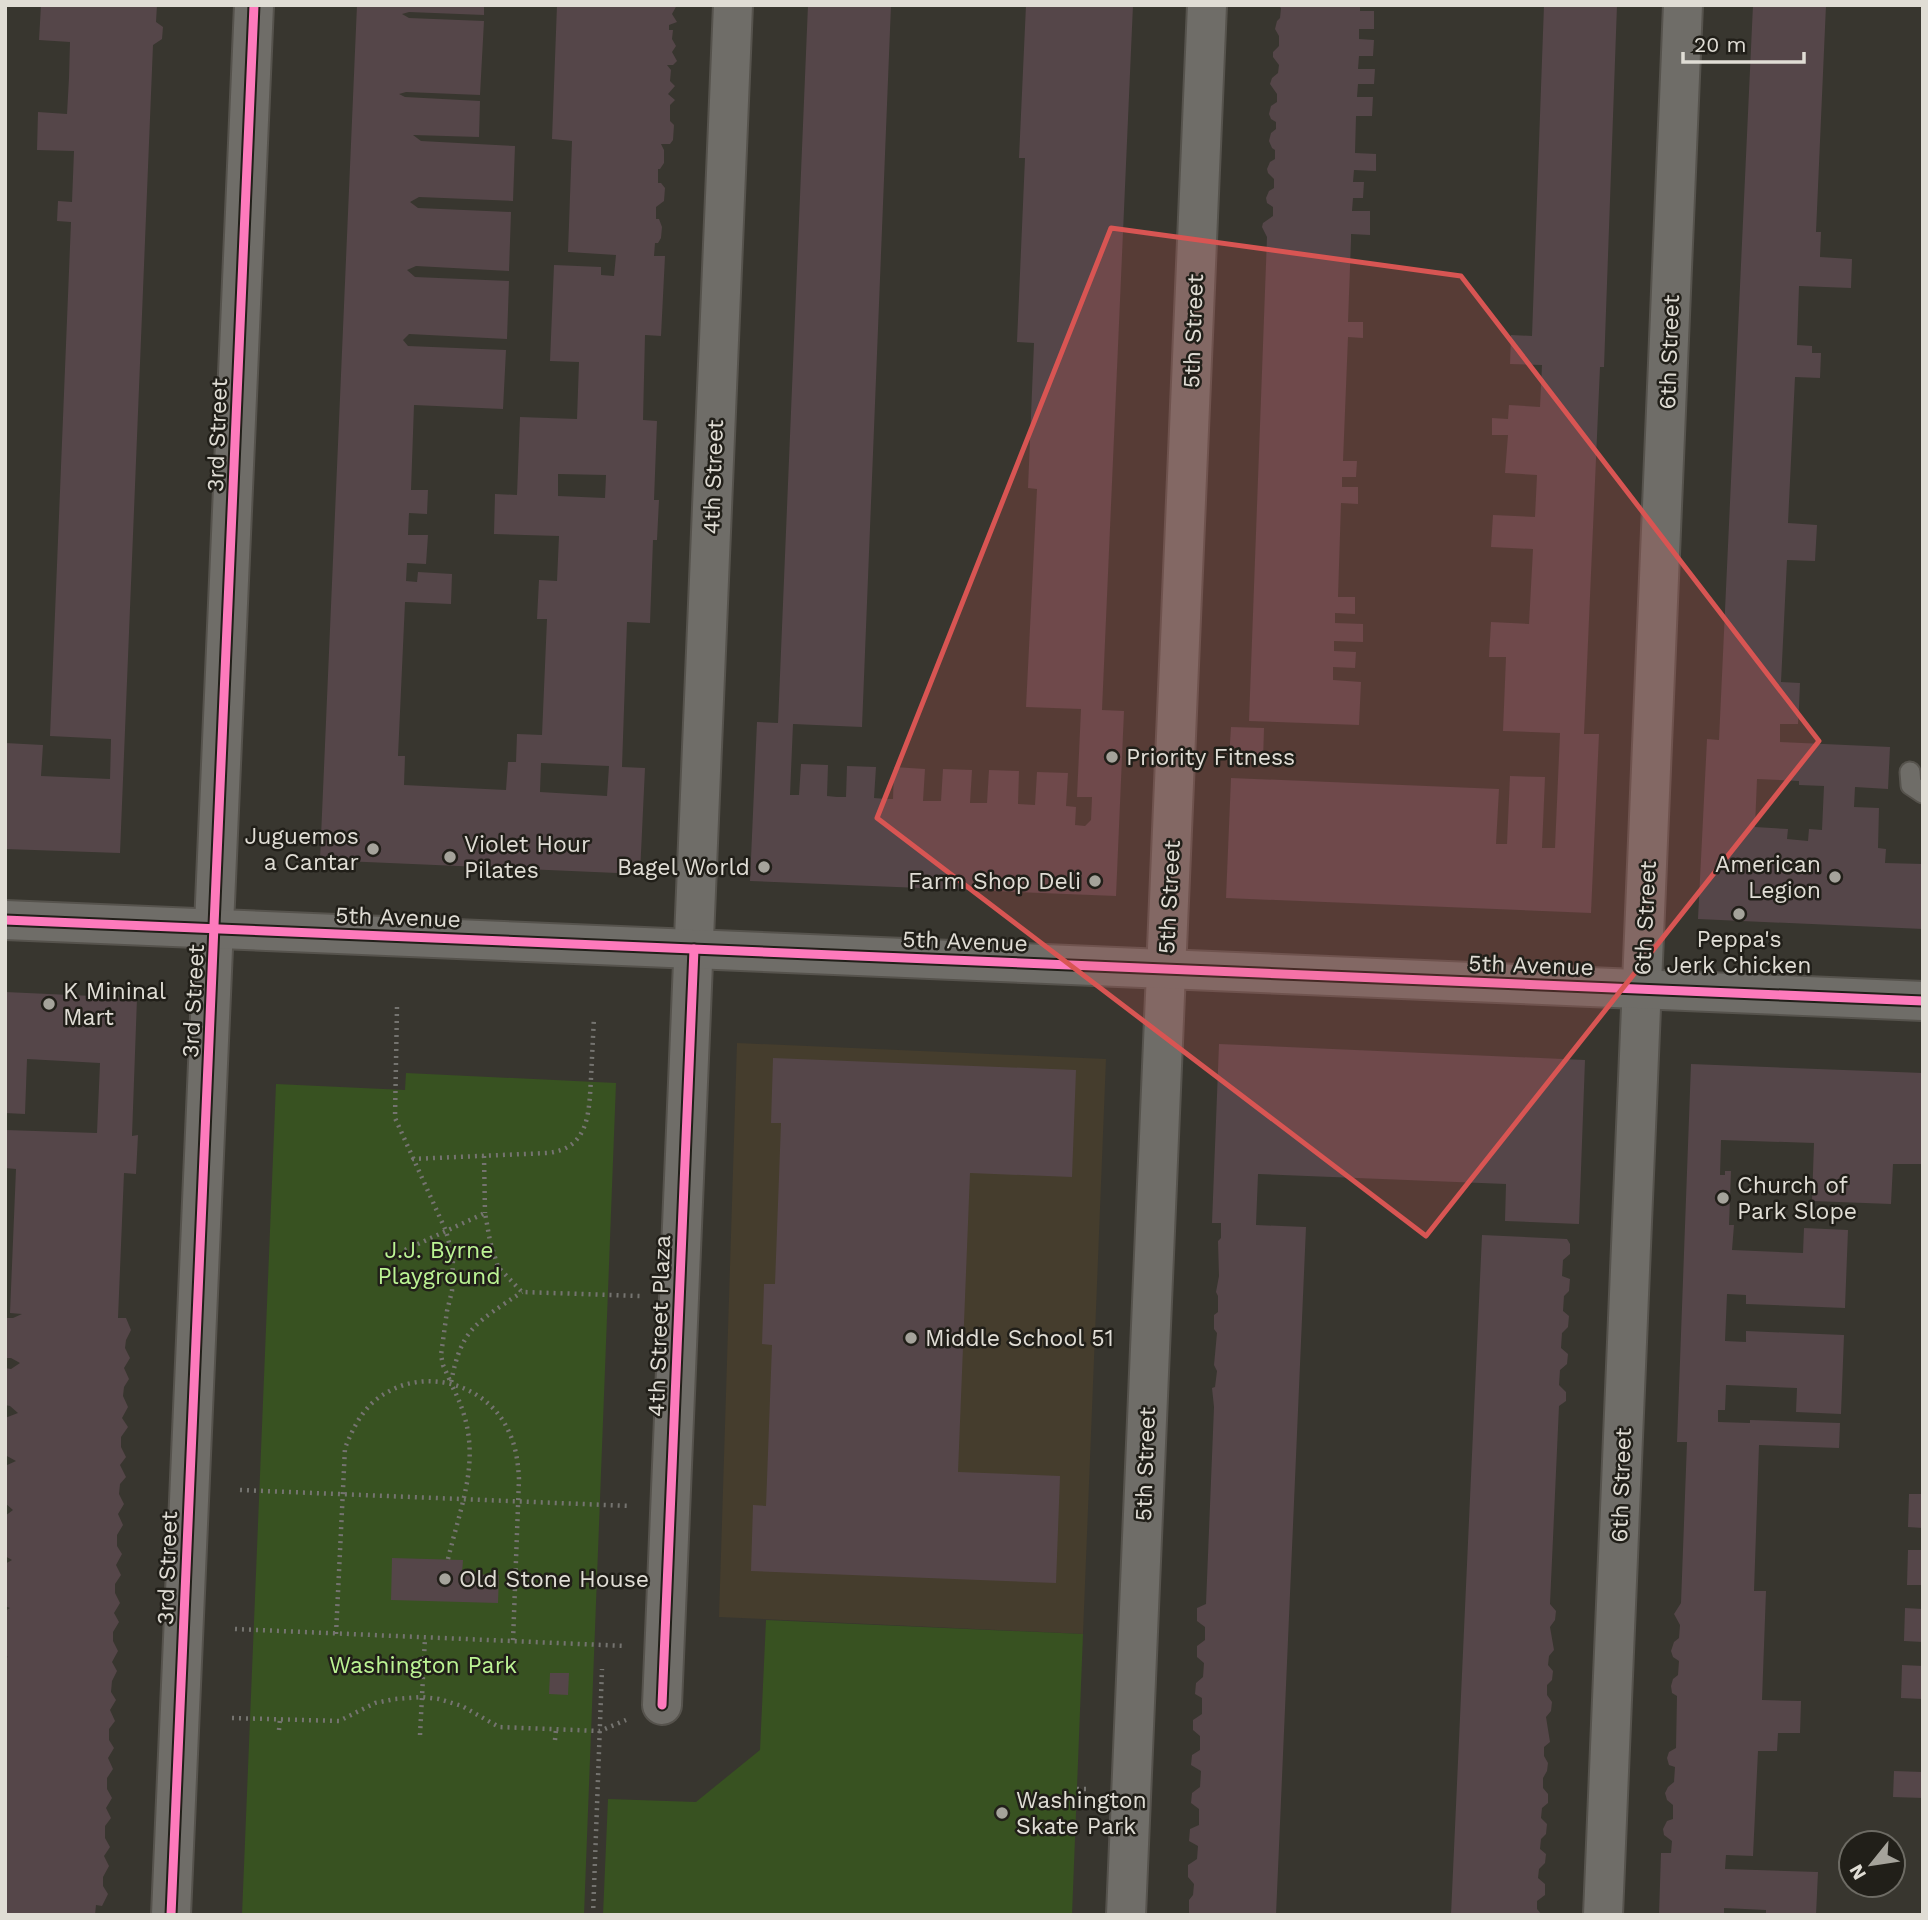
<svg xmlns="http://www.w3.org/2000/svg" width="1928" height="1920" font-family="'Work Sans',sans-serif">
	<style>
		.education { fill: #453d2d }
		.green { fill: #385221 }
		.building { fill: #554649; fill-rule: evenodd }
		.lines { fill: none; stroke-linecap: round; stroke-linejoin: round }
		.service-casing { stroke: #56534d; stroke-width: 23 }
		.minor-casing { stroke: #56534d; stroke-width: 42 }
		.tertiary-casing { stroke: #56534d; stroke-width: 42 }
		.path { stroke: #757470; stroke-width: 4.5; stroke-dasharray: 2 5; stroke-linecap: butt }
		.service { stroke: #6f6d68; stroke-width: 19 }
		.minor { stroke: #6f6d68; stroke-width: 38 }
		.tertiary { stroke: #6f6d68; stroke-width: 38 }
		.cycleway-casing { stroke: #211f19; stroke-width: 13 }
		.cycleway { stroke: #fd7abc; stroke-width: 9 }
		.marked { fill: #d85553; fill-opacity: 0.2; stroke: #d85553; stroke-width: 5; stroke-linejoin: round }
		.poi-dot { fill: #a5a39b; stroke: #211f19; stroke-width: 2.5 }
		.labels { text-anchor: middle; stroke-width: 5; stroke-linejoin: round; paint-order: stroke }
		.street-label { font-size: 23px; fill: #e0ddd5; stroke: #211f19 }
		.poi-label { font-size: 23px; fill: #e0ddd5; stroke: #211f19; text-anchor: start }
		.park-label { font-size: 23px; fill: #bcf494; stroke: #211f19 }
	</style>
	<rect width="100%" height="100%" fill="#38362f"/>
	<path class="education" d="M737,1043L1106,1059L1083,1634L719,1617Z"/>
	<g class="green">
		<path d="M406,1073L616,1083L584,1915H242L276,1084L405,1090Z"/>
		<path d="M766,1620L1083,1634L1072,1915H603L608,1799L696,1802L760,1750Z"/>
	</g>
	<g class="building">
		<path d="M41,5H157L156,22L163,27L162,39L153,45L120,853L5,849V743L43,745L41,776L110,779L111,739L50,736L71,222L57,221L58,201L72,202L74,151L37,150L38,112L67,114L69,78L70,42L39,40Z"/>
		<path d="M357,5H484V15L409,12L402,14L409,18L484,21L480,95L406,92L399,94L405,97L480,101L479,137L413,135L421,141L515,146L513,201L419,197L410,202L418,208L511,212L509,271L416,266L407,270L415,277L509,281L507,339L409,334L403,340L408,346L506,350L503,409L414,405L411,490H428L427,514L409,513L408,535H428L426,564L407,563L406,581L417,582L418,572L452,574L451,604L405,602L398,756H405L404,785L506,790L508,762H516L517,734L542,735L547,619H537L539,580L557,581L559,536L494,534L495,494L517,495L520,417L577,419L579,362L550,361L554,265L601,267V275L614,276L616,255L568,252L572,141L552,139L557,5H677L672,14L677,22L669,25V30H673L672,39L676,46L672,52L677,61L673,65H667L671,70L670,81L675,86L668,94L675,100L670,105V121L674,125L673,140L670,144H661L664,150V163L660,169H658V183H661L665,188L664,201L656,207V219H659L662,227L661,238L658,243H655L654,256H665L661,336L645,335L643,420L657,421L654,500H659L657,540H653L650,623L627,622L622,767L645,768L640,874L320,860ZM558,474L606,475L605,498L558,496ZM541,763L609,766L607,796L540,792Z"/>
		<path d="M808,5H891L862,727L793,724L790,795H799L801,764L828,765L827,796L837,797H846L847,766L876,767L874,798L886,799H893L894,767L925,769L923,801H941L943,769L972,770L970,803H987L989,770L1019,771L1018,804L1035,805L1037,772L1068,773L1066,806L1076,807L1075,825L1085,826L1091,820L1092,797H1077L1081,709L1026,707L1037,489L1028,488L1034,343L1017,342L1025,158H1019L1026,5H1133L1102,710L1124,711L1116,896L750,881L757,722L778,723Z"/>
		<path d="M1278,5H1360V11H1374V29H1359V39L1374,40L1373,56H1359L1358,69H1375L1374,84H1358L1357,97H1373L1372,116H1356L1355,153L1376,154V171L1354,170L1353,182H1364L1363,198H1353L1352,211H1370V235L1351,234V240L1348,322H1363V338L1348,337L1343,461H1357L1356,477H1342V487H1358V504L1341,503L1338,597H1355V614L1335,613V623L1363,624V642L1334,641V651L1356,652L1355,668L1333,667V680L1361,682L1359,725L1249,721L1267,237L1262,227L1263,223L1273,216V207L1267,203L1266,198L1269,191L1274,188V179L1268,173L1267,169L1270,162L1275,159V150L1272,148L1269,141L1271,133L1276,129V122L1271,119L1269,114L1271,106L1277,102V94L1270,84L1272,78L1278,73L1279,65L1273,57V52L1279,46V36L1275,29L1277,21L1280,18L1281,8Z"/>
		<path d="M1544,5H1617L1604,367H1600L1584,734H1599L1591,913L1226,898L1231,778L1499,789L1496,844H1507L1510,776L1545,777L1542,848H1555L1560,733L1503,731L1506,657H1489L1491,622L1529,624L1533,549L1491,547L1493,515L1535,517L1537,475L1505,473L1508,435H1492V418L1508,419L1509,405L1540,407L1542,365L1510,364L1511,335L1532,336Z"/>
		<path d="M1753,5H1826L1816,232H1821L1820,257L1852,259L1851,288L1799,286L1797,345L1812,346V353H1821L1820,378L1795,377L1788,523L1817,525L1815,561L1787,560L1781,682L1800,683L1799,707L1798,724H1780V742L1890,747L1888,789L1855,787L1854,807L1879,808L1878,848L1886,849L1885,863L1923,864V929L1698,919L1707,739L1719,740ZM1757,779L1799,781V785L1824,786L1822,830L1809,829L1808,841L1787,839L1788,829L1755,827Z"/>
		<path d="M1231,727L1264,728L1263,760L1229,759Z"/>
		<path d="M5,992L137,998L132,1136L138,1135L136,1174L124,1173L118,1318H126L131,1330L126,1340L125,1348L130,1358L124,1368L129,1379L124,1387L123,1396L128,1407L122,1418L128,1427L121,1437V1447L126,1457L120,1465L126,1477L120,1484L119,1494L124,1504L118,1514L123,1525L117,1535V1546L122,1554L116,1565L121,1575L115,1584V1593L120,1603L114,1613L119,1622L113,1632V1641L118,1651L112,1662L117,1671L112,1681L111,1692L116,1700L110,1710L115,1721L109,1729V1740L114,1748L108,1758L113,1769L107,1778V1789L112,1798L106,1808L111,1818L105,1826V1838L110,1847L104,1856L109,1866L103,1877V1886L108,1894L102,1906L96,1905L95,1915H5V1658L8,1657L5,1655V1611L10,1608L5,1606V1564L12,1560L5,1556V1516L13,1510L5,1503V1466L16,1461L5,1455V1418L18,1413L10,1406L5,1405V1368L11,1369L20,1363L11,1358H5V1318H13L22,1314L10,1313L16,1169L5,1168V1130L97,1133L100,1063L27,1059L25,1114L5,1113Z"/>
		<path d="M1219,1044L1585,1060L1579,1224L1505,1221L1506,1184L1258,1174L1256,1225L1306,1227L1276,1915H1189V1900L1193,1895L1194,1884L1188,1877V1865L1197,1859L1198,1846L1189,1841L1190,1829L1199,1825V1809L1191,1803L1192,1793L1200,1787L1201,1771L1191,1765L1192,1755L1200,1750V1736L1193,1730V1720L1202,1714V1698L1195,1694L1196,1683L1203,1677L1204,1663L1197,1657V1646L1205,1640V1627L1197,1621V1608L1206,1604L1214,1407L1212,1388L1215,1387L1217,1371L1214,1365L1217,1333L1214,1329V1315L1218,1312V1296L1216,1292L1219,1276L1218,1241L1221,1238V1223H1212Z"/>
		<path d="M773,1058L1076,1070L1072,1177L970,1173L958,1472L1060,1476L1056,1583L751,1571L753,1505L766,1506L772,1345L762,1344L764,1284H775L781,1123H771Z"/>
		<path d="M1691,1064L1923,1073V1164H1893L1891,1204L1812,1201L1814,1143L1721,1140L1720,1175H1725V1171H1731L1729,1225H1734L1732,1250L1803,1253L1804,1228L1848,1230L1845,1308L1746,1304V1295L1727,1294L1725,1341L1746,1342V1331L1844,1335L1841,1414L1796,1412L1797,1388L1726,1385L1725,1410H1718V1422L1750,1423V1420L1840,1423L1839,1448L1759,1445L1754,1591H1766L1762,1700L1801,1701L1800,1733H1778L1777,1751H1758L1753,1856L1726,1855L1725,1869L1818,1872L1816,1915H1766V1910L1724,1908V1915H1659L1661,1853H1671L1672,1841L1664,1835L1663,1829L1667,1821L1673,1819V1805L1667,1800L1665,1793L1668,1787L1674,1782L1675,1767L1669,1765L1667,1758L1669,1752L1676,1748L1677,1696L1672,1693L1671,1686L1673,1679L1678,1675L1679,1661L1673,1657L1671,1651L1674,1642L1679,1638L1680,1625L1674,1614L1681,1603L1687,1442H1677Z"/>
		<path d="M1482,1235L1567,1239L1570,1244V1254L1563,1260L1562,1276L1570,1279L1569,1291L1564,1296L1563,1311L1569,1316L1568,1327L1562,1333L1561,1348L1568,1354L1567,1364L1560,1370L1559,1385L1566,1392V1401L1559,1406L1550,1604L1556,1611L1555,1620L1550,1627L1554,1650L1549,1656L1548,1665L1553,1671L1552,1680L1547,1685V1695L1552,1702L1551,1711L1546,1717L1550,1742L1544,1747V1756L1548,1763L1547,1771L1543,1778V1788L1548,1794V1803L1542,1808L1541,1818L1547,1824L1546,1834L1541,1839L1540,1849L1546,1854L1545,1863L1539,1869L1538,1878L1545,1884V1895L1537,1901V1909L1542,1915H1451Z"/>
		<path d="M1909,1494H1923V1528L1908,1527Z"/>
		<path d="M1908,1550H1923V1585H1907Z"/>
		<path d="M392,1558L463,1560L462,1574L499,1575L498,1603L391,1600Z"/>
		<path d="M1905,1608L1923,1609V1642L1904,1641Z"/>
		<path d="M1902,1665L1923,1666V1699L1901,1698Z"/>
		<path d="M550,1673H569L568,1695L549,1694Z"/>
		<path d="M1894,1771L1923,1772V1798L1893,1797Z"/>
	</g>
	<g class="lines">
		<defs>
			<path id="service" d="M1910,772L1911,785L1923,793"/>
			<g id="minor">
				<path d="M662,1705L733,5"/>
				<path d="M171,1915L254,5"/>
				<path d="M1126,1915L1207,5"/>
				<path d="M1603,1915L1683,5"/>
			</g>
			<path id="tertiary" d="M5,920L1923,1001"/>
		</defs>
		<use href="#service" class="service-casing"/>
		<use href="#minor" class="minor-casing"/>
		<use href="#tertiary" class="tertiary-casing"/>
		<g class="path">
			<path d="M397,1007L395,1118L446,1231L453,1258L452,1291L447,1311L441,1355L443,1365L451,1383C461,1327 478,1322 522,1292"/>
			<path d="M484,1156L485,1213"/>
			<path d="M412,1159L547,1153C590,1149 589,1111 591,1078C592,1058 593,1037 594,1017"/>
			<path d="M405,1250L485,1213L490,1241L498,1267L522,1292L640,1296"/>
			<path d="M240,1490L631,1506"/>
			<path d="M448,1559C464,1493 486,1449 451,1384"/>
			<path d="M235,1629L626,1646"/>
			<path d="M336,1634L345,1448C354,1426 364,1405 386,1393C429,1367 489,1386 509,1432C516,1447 518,1462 519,1479L513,1641"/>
			<path d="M232,1718L339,1721L375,1703L395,1699L422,1697L439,1699L462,1706L499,1727L600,1731L626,1720"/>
			<path d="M279,1730L280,1719"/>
			<path d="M420,1735L425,1638"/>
			<path d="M555,1740L556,1729"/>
			<path d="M1077,1789H1088"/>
			<path d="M593,1915L602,1669"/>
		</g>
		<use href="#service" class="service"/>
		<use href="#minor" class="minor"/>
		<use href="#tertiary" class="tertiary"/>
		<defs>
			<g id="cycleway">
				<path d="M5,920L1923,1001"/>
				<path d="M662,1705L694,949"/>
				<path d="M171,1915L254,5"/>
			</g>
		</defs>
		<use href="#cycleway" class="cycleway-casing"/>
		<use href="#cycleway" class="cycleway"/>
	</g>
	<path class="marked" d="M1111,228L1461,276L1819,741L1426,1236L877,818Z"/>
	<g class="poi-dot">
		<circle cx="1112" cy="757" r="7"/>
		<circle cx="373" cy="849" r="7"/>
		<circle cx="450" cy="857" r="7"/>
		<circle cx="764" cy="867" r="7"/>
		<circle cx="1835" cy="877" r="7"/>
		<circle cx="1095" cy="881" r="7"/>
		<circle cx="1739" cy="914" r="7"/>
		<circle cx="49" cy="1004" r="7"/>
		<circle cx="1723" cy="1198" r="7"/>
		<circle cx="911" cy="1338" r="7"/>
		<circle cx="445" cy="1579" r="7"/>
		<circle cx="1002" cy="1813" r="7"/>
	</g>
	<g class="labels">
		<g class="street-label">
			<text transform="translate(1193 331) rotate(-88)" y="8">5th Street</text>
			<text transform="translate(1669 352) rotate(-88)" y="8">6th Street</text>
			<text transform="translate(217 435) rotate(-88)" y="8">3rd Street</text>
			<text transform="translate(713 477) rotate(-88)" y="8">4th Street</text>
			<text transform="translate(1169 897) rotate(-87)" y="8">5th Street</text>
			<text transform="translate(398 917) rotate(2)" y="8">5th Avenue</text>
			<text transform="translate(1645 918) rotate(-87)" y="8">6th Street</text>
			<text transform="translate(965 941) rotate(2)" y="8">5th Avenue</text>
			<text transform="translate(1531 965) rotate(2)" y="8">5th Avenue</text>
			<text transform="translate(193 1001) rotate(-87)" y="8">3rd Street</text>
			<text transform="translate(659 1326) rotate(-88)" y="8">4th Street Plaza</text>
			<text transform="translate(1145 1464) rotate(-88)" y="8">5th Street</text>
			<text transform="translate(1621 1485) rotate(-88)" y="8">6th Street</text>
			<text transform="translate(167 1568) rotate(-88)" y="8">3rd Street</text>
		</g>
		<g class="poi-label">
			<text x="1126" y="765">Priority Fitness</text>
			<text x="359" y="844" text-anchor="end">Juguemos<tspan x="359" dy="26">a Cantar</tspan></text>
			<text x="464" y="852">Violet Hour<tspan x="464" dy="26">Pilates</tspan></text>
			<text x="1821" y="872" text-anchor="end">American<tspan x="1821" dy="26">Legion</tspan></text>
			<text x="750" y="875" text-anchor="end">Bagel World</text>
			<text x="1081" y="889" text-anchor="end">Farm Shop Deli</text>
			<text x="1739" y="947" text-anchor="middle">Peppa's<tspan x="1739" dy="26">Jerk Chicken</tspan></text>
			<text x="63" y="999">K Mininal<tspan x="63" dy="26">Mart</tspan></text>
			<text x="1737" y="1193">Church of<tspan x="1737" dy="26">Park Slope</tspan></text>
			<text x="925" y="1346">Middle School 51</text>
			<text x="459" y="1587">Old Stone House</text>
			<text x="1016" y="1808">Washington<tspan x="1016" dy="26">Skate Park</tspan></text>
		</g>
		<g class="park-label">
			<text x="439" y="1258">J.J. Byrne<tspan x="439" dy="26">Playground</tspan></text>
			<text x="423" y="1673">Washington Park</text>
		</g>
	</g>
	<rect width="1928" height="1920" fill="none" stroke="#e0ddd5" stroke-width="14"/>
	<g transform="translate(1872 1864) rotate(240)"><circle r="33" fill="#211f19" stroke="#6d6b64" stroke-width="2"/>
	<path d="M0-5L12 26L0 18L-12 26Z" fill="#a5a39b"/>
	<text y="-10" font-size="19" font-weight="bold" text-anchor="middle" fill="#e0ddd5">N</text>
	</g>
	<path d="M1683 52v10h121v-10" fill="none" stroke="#e0ddd5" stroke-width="3.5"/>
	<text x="1694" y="52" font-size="21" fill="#e0ddd5" stroke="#211f19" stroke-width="5" paint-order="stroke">20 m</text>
</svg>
